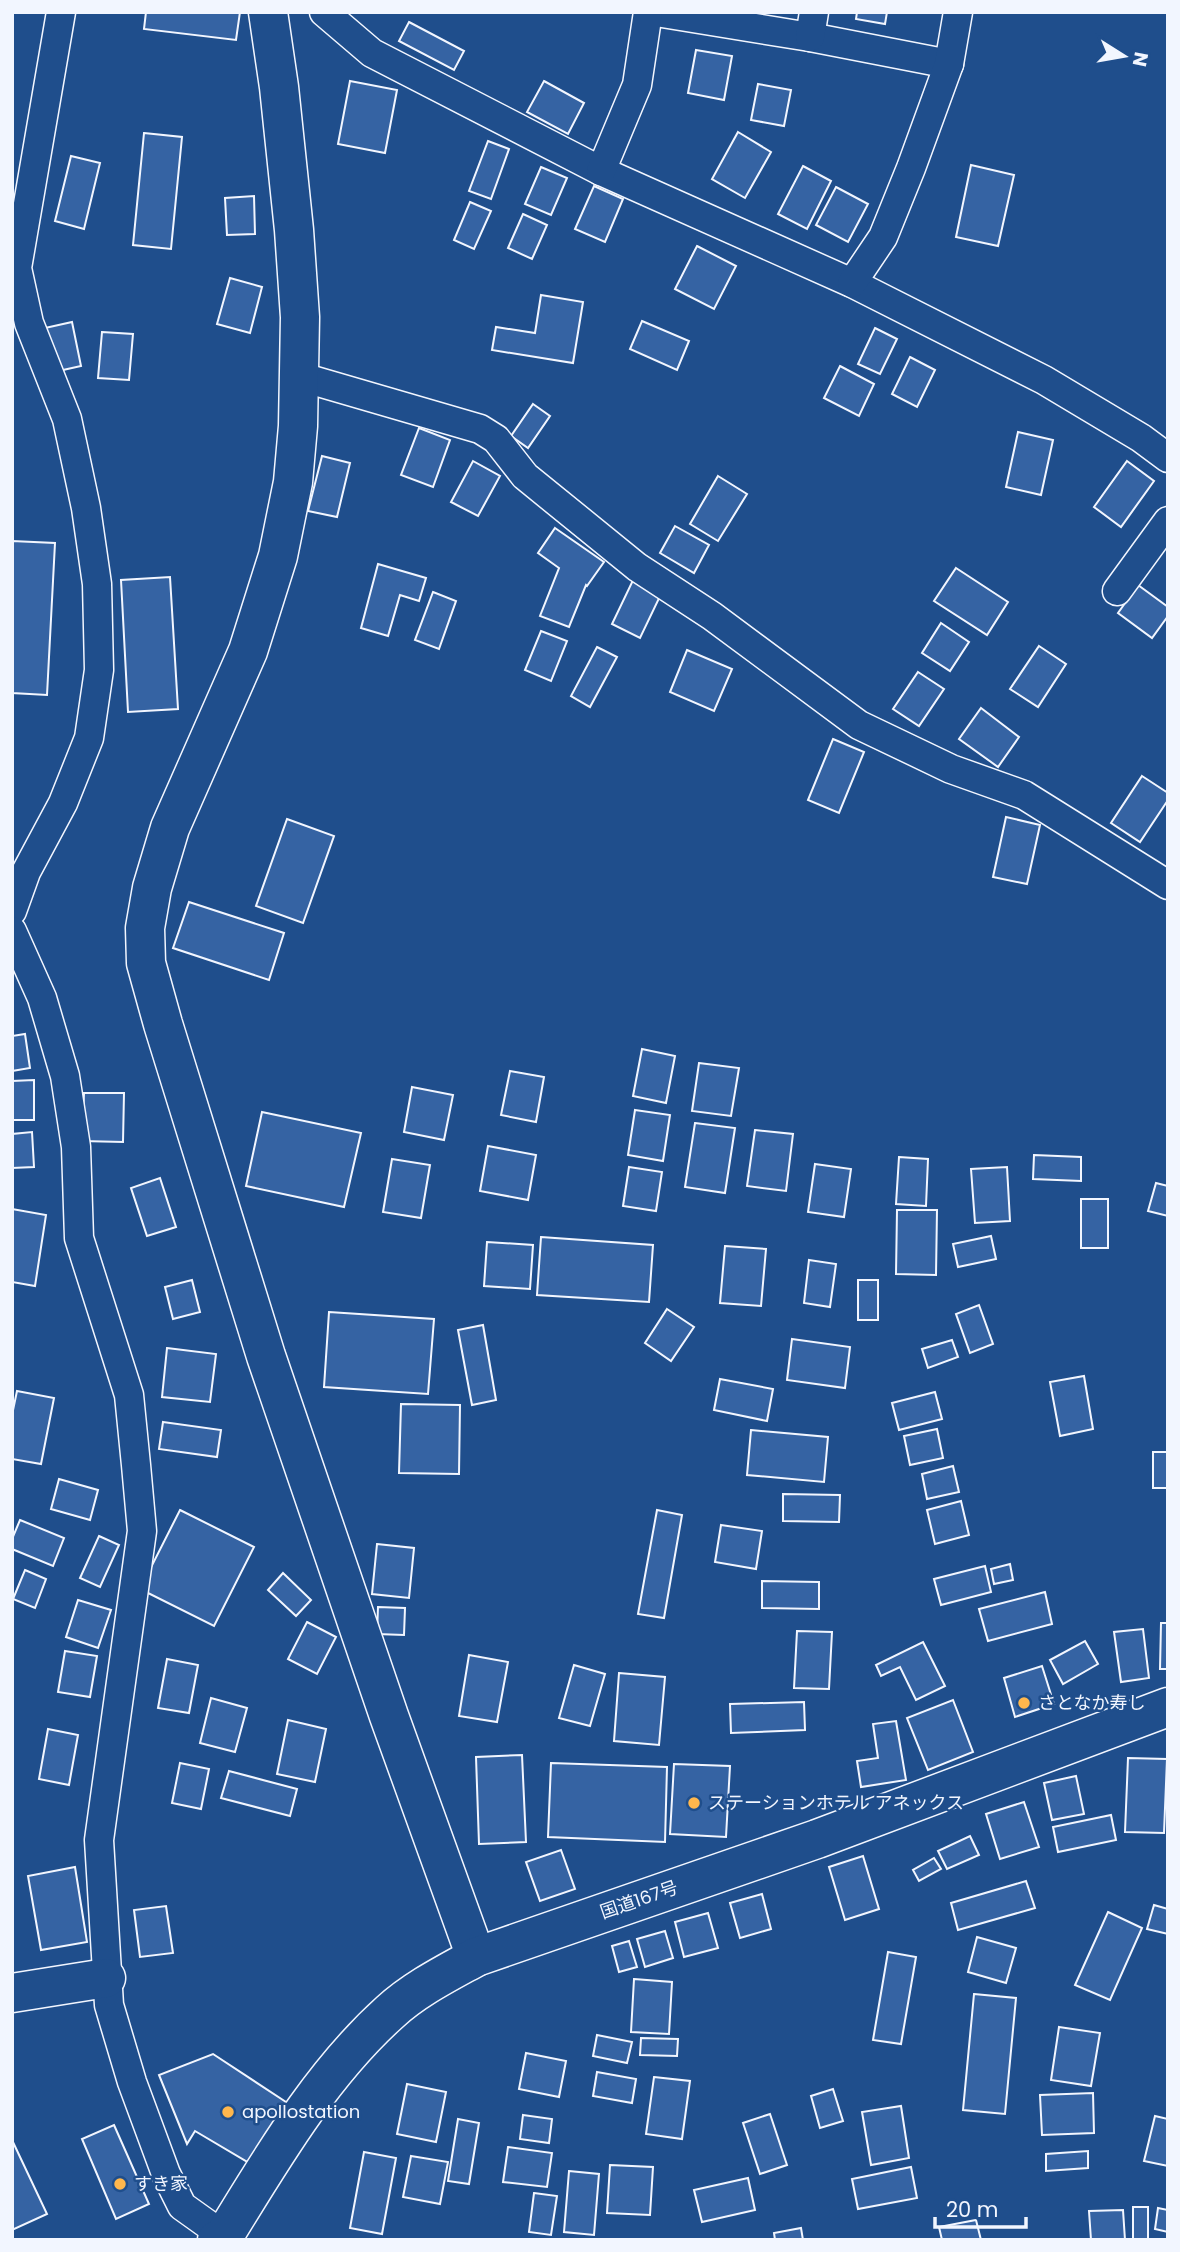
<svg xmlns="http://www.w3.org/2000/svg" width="1180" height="2252" font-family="Poppins,'Noto Sans JP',sans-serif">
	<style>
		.building { fill: #3563a3; stroke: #f2f6ff; stroke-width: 2 }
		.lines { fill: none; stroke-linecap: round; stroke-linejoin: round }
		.street-casing { stroke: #f2f6ff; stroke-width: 31 }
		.secondary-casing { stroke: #f2f6ff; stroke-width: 41 }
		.street { stroke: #1f4e8c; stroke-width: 28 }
		.secondary { stroke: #1f4e8c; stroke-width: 38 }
		.poi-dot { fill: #ffb74d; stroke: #1f4e8c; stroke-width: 2.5 }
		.labels { text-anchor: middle; stroke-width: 5; stroke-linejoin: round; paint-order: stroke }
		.poi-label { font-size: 18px; fill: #f2f6ff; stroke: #1f4e8c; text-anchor: start }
		.street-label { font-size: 18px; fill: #f2f6ff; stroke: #1f4e8c }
	</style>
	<rect width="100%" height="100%" fill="#1f4e8c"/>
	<g class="building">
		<path d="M146,12H240L236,40L144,29Z"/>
		<path d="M857,12H887L885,24L856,19Z"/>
		<path d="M409,22L464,51L454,70L399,41Z"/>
		<path d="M696,50L732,56L724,100L688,93Z"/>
		<path d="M350,81L397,90L385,153L338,144Z"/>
		<path d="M544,81L584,103L568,134L527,112Z"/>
		<path d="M758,84L791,90L784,126L751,120Z"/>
		<path d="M738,132L771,152L745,198L712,179Z"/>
		<path d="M144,133L182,137L171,249L133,245Z"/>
		<path d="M488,141L509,149L491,199L469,191Z"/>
		<path d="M71,156L100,163L84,229L55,221Z"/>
		<path d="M971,165L1014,175L998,246L956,237Z"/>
		<path d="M803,166L831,181L807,229L778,214Z"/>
		<path d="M541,167L567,178L551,215L525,204Z"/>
		<path d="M594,186L623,199L605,242L575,229Z"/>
		<path d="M836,187L868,204L848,242L816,225Z"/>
		<path d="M254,196L255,234L227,235L225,198Z"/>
		<path d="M470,202L491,211L474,249L454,240Z"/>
		<path d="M523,214L547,225L532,259L508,248Z"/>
		<path d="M697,246L736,266L714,309L675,289Z"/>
		<path d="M230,278L262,287L250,333L217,324Z"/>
		<path d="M541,295L583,302L573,363L492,350L496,327L535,333Z"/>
		<path d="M642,321L689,341L677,370L630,349Z"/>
		<path d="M72,322L81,366L54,372L45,328Z"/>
		<path d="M875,328L897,339L880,374L858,364Z"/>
		<path d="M102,332L133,334L129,380L98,378Z"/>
		<path d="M910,357L935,370L917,407L892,394Z"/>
		<path d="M840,366L874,384L859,416L824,398Z"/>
		<path d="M533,404L550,416L528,448L511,436Z"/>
		<path d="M419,428L450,440L433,487L401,475Z"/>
		<path d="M1018,432L1053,440L1041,495L1006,487Z"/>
		<path d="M322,456L350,463L337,517L308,511Z"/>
		<path d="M473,461L500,476L478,516L451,502Z"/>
		<path d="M1127,461L1154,481L1121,527L1094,507Z"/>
		<path d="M718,476L747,494L718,541L690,524Z"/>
		<path d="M675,526L709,545L694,573L660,553Z"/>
		<path d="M555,528L604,562L587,586L586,585L569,627L540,616L559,568L538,553Z"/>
		<path d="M12,541L55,543L47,695L12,693Z"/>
		<path d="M378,564L426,578L419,601L400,595L388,636L361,628Z"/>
		<path d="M956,568L1008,602L987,635L934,601Z"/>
		<path d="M635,576L663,590L640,638L612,624Z"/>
		<path d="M170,577L178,709L128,712L121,580Z"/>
		<path d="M1138,585L1168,607V616L1152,638L1118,613Z"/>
		<path d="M433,592L456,601L439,649L415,640Z"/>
		<path d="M941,623L969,642L950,671L922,653Z"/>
		<path d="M541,631L567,641L551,681L525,670Z"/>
		<path d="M1039,646L1066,664L1038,707L1010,689Z"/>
		<path d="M597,647L617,657L590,707L571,696Z"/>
		<path d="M687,650L732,669L714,711L670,692Z"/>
		<path d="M918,672L944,689L919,726L893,709Z"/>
		<path d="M981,708L1019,737L998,767L959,739Z"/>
		<path d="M833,739L864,752L839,813L808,800Z"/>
		<path d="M1142,776L1168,793V800L1140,842L1111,823Z"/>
		<path d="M1006,817L1040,825L1027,884L993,877Z"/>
		<path d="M287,819L334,836L303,923L256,906Z"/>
		<path d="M189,902L284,933L269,980L173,948Z"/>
		<path d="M25,1034L30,1068L12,1071V1036Z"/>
		<path d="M642,1049L675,1056L666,1103L633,1096Z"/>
		<path d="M699,1063L739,1068L731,1116L692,1111Z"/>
		<path d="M510,1071L544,1077L536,1122L501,1115Z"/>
		<path d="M34,1080V1120H12V1081Z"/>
		<path d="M412,1087L453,1095L444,1140L404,1132Z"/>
		<path d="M84,1093H124L123,1142L82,1141Z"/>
		<path d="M635,1110L670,1115L663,1161L628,1155Z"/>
		<path d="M262,1112L361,1133L344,1207L246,1186Z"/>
		<path d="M695,1123L735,1128L725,1193L685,1187Z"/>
		<path d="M755,1130L793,1134L786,1191L747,1186Z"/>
		<path d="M32,1132L34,1167L12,1168V1134Z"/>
		<path d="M488,1146L536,1155L528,1200L480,1191Z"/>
		<path d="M1034,1155L1081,1157V1181L1033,1179Z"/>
		<path d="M899,1157L928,1159L926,1206L896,1204Z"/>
		<path d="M392,1159L430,1165L421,1218L383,1212Z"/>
		<path d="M815,1164L851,1169L844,1217L808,1212Z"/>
		<path d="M629,1167L662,1172L656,1211L623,1206Z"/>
		<path d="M1007,1167L1010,1221L975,1223L971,1169Z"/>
		<path d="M160,1178L176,1227L147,1236L131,1188Z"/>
		<path d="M1156,1183L1168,1186V1216L1148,1211Z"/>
		<rect x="1081" y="1199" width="27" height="49"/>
		<path d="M12,1209L46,1215L35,1286L12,1282Z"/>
		<path d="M897,1210H937L936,1275L896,1274Z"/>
		<path d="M991,1236L996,1259L958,1267L953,1244Z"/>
		<path d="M541,1237L653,1245L649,1302L537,1295Z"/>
		<path d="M487,1242L533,1245L530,1289L484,1286Z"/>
		<path d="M725,1246L766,1249L761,1306L720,1303Z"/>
		<path d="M809,1260L836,1264L830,1307L804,1303Z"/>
		<path d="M192,1280L200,1312L173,1319L165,1287Z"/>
		<rect x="858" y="1280" width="20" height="40"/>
		<path d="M979,1305L993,1344L970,1353L956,1314Z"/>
		<path d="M667,1309L694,1327L671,1361L645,1343Z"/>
		<path d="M329,1312L434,1319L428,1394L324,1387Z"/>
		<path d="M483,1325L496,1400L472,1405L458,1330Z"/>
		<path d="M792,1339L850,1347L845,1388L787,1380Z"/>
		<path d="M952,1340L958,1357L928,1368L922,1349Z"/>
		<path d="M167,1348L216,1354L210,1402L162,1397Z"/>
		<path d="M1084,1376L1093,1429L1060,1436L1050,1382Z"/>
		<path d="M720,1379L773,1389L767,1421L714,1410Z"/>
		<path d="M17,1391L54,1398L41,1464L12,1459V1415Z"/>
		<path d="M935,1392L942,1419L899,1430L892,1403Z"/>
		<path d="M401,1404L460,1405L459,1474L399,1473Z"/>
		<path d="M163,1422L221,1430L217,1457L159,1449Z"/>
		<path d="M937,1429L943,1458L910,1465L904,1436Z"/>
		<path d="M751,1430L828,1437L824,1482L747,1475Z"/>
		<rect x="1153" y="1452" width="15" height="36"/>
		<path d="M953,1466L959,1492L927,1499L922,1474Z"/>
		<path d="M59,1479L98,1490L90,1520L51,1509Z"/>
		<path d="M783,1494L840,1495L839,1522L783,1521Z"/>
		<path d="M961,1501L969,1535L935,1544L927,1510Z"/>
		<path d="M180,1510L254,1547L214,1626L140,1589Z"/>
		<path d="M657,1510L682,1515L664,1618L638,1614Z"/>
		<path d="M20,1520L64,1538L53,1566L12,1549V1539Z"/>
		<path d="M721,1525L762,1531L756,1569L715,1562Z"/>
		<path d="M99,1536L119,1545L100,1587L80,1578Z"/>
		<path d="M377,1544L414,1548L409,1598L372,1594Z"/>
		<path d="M1010,1564L1013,1580L994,1584L991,1569Z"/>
		<path d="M985,1566L991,1592L941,1605L934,1579Z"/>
		<path d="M25,1570L46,1579L35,1608L13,1599Z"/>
		<path d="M283,1573L311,1600L296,1616L268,1590Z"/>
		<path d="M762,1581L819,1582V1609L762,1608Z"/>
		<path d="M1045,1592L1052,1624L988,1641L979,1609Z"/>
		<path d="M78,1600L111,1610L98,1648L66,1637Z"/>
		<path d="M378,1607L405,1608L404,1635L377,1634Z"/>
		<path d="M307,1622L336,1637L317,1674L288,1659Z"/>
		<path d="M1161,1623H1168V1669H1160Z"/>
		<path d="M1143,1629L1149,1678L1121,1682L1114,1632Z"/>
		<path d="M797,1631L832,1632L829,1689L794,1688Z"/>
		<path d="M1085,1641L1098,1664L1063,1684L1050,1660Z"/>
		<path d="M923,1642L945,1686L916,1700L900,1667L881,1676L876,1665Z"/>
		<path d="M65,1651L97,1656L90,1697L58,1692Z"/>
		<path d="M469,1655L508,1662L497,1722L459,1716Z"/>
		<path d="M167,1659L198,1665L189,1713L158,1708Z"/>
		<path d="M574,1665L605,1674L590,1726L559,1718Z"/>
		<path d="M1042,1666L1054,1704L1015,1717L1004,1678Z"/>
		<path d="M619,1673L665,1677L659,1745L614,1741Z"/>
		<path d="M211,1698L247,1708L235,1752L200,1743Z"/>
		<path d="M953,1700L973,1752L928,1770L907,1718Z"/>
		<path d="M804,1702L805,1730L731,1733L730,1704Z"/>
		<path d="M288,1720L326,1729L315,1782L277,1774Z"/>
		<path d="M896,1721L906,1780L861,1787L857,1761L878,1758L873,1724Z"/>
		<path d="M48,1729L78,1735L69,1785L39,1779Z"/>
		<path d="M522,1755L526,1842L479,1844L476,1757Z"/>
		<path d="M1128,1758L1167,1759L1164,1833L1125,1832Z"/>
		<path d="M180,1763L209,1769L201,1809L172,1803Z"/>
		<path d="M551,1763L667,1767L665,1842L548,1837Z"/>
		<path d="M674,1764L730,1766L726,1837L670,1834Z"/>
		<path d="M229,1771L297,1789L290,1816L221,1798Z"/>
		<path d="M1076,1776L1084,1814L1052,1820L1044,1783Z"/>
		<path d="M1024,1802L1039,1847L1000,1859L986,1814Z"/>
		<path d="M1111,1815L1116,1840L1058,1852L1053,1827Z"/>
		<path d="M970,1836L979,1855L947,1869L938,1851Z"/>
		<path d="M561,1850L575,1889L540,1901L526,1862Z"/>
		<path d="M863,1856L879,1909L845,1920L829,1867Z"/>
		<path d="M934,1858L941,1869L919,1881L913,1870Z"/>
		<path d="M75,1867L87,1942L41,1950L28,1876Z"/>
		<path d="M1026,1881L1035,1908L958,1930L951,1903Z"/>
		<path d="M762,1894L771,1929L740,1938L730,1903Z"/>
		<path d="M1154,1905L1168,1909V1934L1147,1929Z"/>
		<path d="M166,1906L173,1953L140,1957L134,1910Z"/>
		<path d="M1108,1912L1142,1928L1110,2000L1075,1985Z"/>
		<path d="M708,1913L718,1948L684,1957L675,1922Z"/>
		<path d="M665,1931L673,1958L645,1967L637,1939Z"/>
		<path d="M977,1937L1016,1948L1006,1983L968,1972Z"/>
		<path d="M629,1941L637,1967L619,1972L612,1946Z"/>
		<path d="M888,1952L916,1957L901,2044L873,2040Z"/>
		<path d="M634,1979L672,1982L669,2034L631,2032Z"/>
		<path d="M974,1994L1016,1998L1005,2114L963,2110Z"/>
		<path d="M1059,2027L1100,2033L1091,2086L1051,2080Z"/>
		<path d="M597,2035L632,2042L627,2063L593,2056Z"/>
		<path d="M641,2038L678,2039L677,2056L640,2055Z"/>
		<path d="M526,2053L566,2061L559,2097L519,2089Z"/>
		<path d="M213,2054L286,2102L251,2164L195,2131L187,2144L159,2075Z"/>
		<path d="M597,2072L636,2079L632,2103L593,2096Z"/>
		<path d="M654,2077L690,2081L682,2139L646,2134Z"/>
		<path d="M407,2084L446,2092L436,2142L397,2134Z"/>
		<path d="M833,2089L843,2121L820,2128L811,2096Z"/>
		<path d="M1093,2093L1094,2133L1042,2135L1040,2095Z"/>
		<path d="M901,2106L909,2158L871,2165L862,2112Z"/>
		<path d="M770,2114L787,2165L760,2174L743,2123Z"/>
		<path d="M523,2115L552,2119L549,2143L520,2139Z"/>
		<path d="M1155,2116L1168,2119V2166L1144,2161Z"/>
		<path d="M458,2119L479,2123L469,2184L448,2181Z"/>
		<path d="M114,2125L149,2204L116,2219L82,2139Z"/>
		<path d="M12,2140L47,2214L12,2230Z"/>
		<path d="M508,2147L552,2153L547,2187L503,2182Z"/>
		<path d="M1088,2151V2168L1046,2171V2154Z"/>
		<path d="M364,2152L396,2158L382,2234L350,2228Z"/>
		<path d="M411,2156L448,2162L440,2204L403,2197Z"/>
		<path d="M610,2165L653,2167L650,2215L607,2213Z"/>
		<path d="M911,2167L917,2198L858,2209L852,2179Z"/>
		<path d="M569,2171L599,2174L594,2235L564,2232Z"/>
		<path d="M748,2178L755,2210L702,2222L694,2190Z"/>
		<path d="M534,2193L557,2196L551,2235L529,2232Z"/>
		<rect x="1133" y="2207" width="15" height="33"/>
		<path d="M1158,2208L1168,2210V2232L1155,2229Z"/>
		<path d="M1123,2210L1125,2240H1091L1089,2211Z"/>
		<path d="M976,2220L981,2240H942L939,2227Z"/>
		<path d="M801,2228L803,2240H775L774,2233Z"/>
	</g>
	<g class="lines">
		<defs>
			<g id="street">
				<path d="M324,12L372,53L601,171L852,283L1044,380L1141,438L1168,458"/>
				<path d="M656,12L810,37L949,64"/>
				<path d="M810,37L814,12"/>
				<path d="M601,171L637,85L648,12"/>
				<path d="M852,283L883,237L911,168L949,64L958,12"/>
				<path d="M298,376L480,429L496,439L525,476L637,567L712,616L859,725L951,769L1024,795L1168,885"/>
				<path d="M1117,591L1168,521"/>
				<path d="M12,911L26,872L63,803L89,738L99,670L97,584L86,508L67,419L29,323L17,268L61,12"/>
				<path d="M12,931L42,998L65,1076L76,1147L79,1238L129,1395L136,1465L142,1531L99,1840L109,2005L132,2082L166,2174L182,2206L224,2236"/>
			</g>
			<g id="secondary">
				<path d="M268,12L279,87L294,230L300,317L298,426L293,482L278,556L248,651L170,828L152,888L145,928L146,963L163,1024L266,1356L389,1716L476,1957"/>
				<path d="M12,1993L106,1978"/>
				<path d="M217,2240L224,2236C272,2158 321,2074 390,2012C415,1989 447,1973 476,1957L817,1839L1168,1707"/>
			</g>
		</defs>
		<use href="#street" class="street-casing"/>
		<use href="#secondary" class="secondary-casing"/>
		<use href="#street" class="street"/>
		<use href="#secondary" class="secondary"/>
	</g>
	<g class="poi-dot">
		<circle cx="1024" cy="1703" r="7"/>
		<circle cx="694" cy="1803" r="7"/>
		<circle cx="228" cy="2112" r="7"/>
		<circle cx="120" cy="2184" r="7"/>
	</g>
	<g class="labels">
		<g class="poi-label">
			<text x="1038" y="1709">さとなか寿し</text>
			<text x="708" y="1809">ステーションホテル アネックス</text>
			<text x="242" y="2118">apollostation</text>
			<text x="134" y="2190">すき家</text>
		</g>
		<g class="street-label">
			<text transform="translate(639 1900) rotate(-19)" y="6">国道167号</text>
		</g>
	</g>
	<rect width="1180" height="2252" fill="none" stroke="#f2f6ff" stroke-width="28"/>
	<g transform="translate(1124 56) rotate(101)" stroke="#1f4e8c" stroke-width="5" paint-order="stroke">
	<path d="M0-5L12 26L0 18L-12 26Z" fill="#f2f6ff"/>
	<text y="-10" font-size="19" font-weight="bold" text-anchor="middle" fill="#f2f6ff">N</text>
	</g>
	<path d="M935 2217v10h91v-10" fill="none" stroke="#f2f6ff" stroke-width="3.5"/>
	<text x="946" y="2217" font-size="21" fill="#f2f6ff" stroke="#1f4e8c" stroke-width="5" paint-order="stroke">20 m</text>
</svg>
